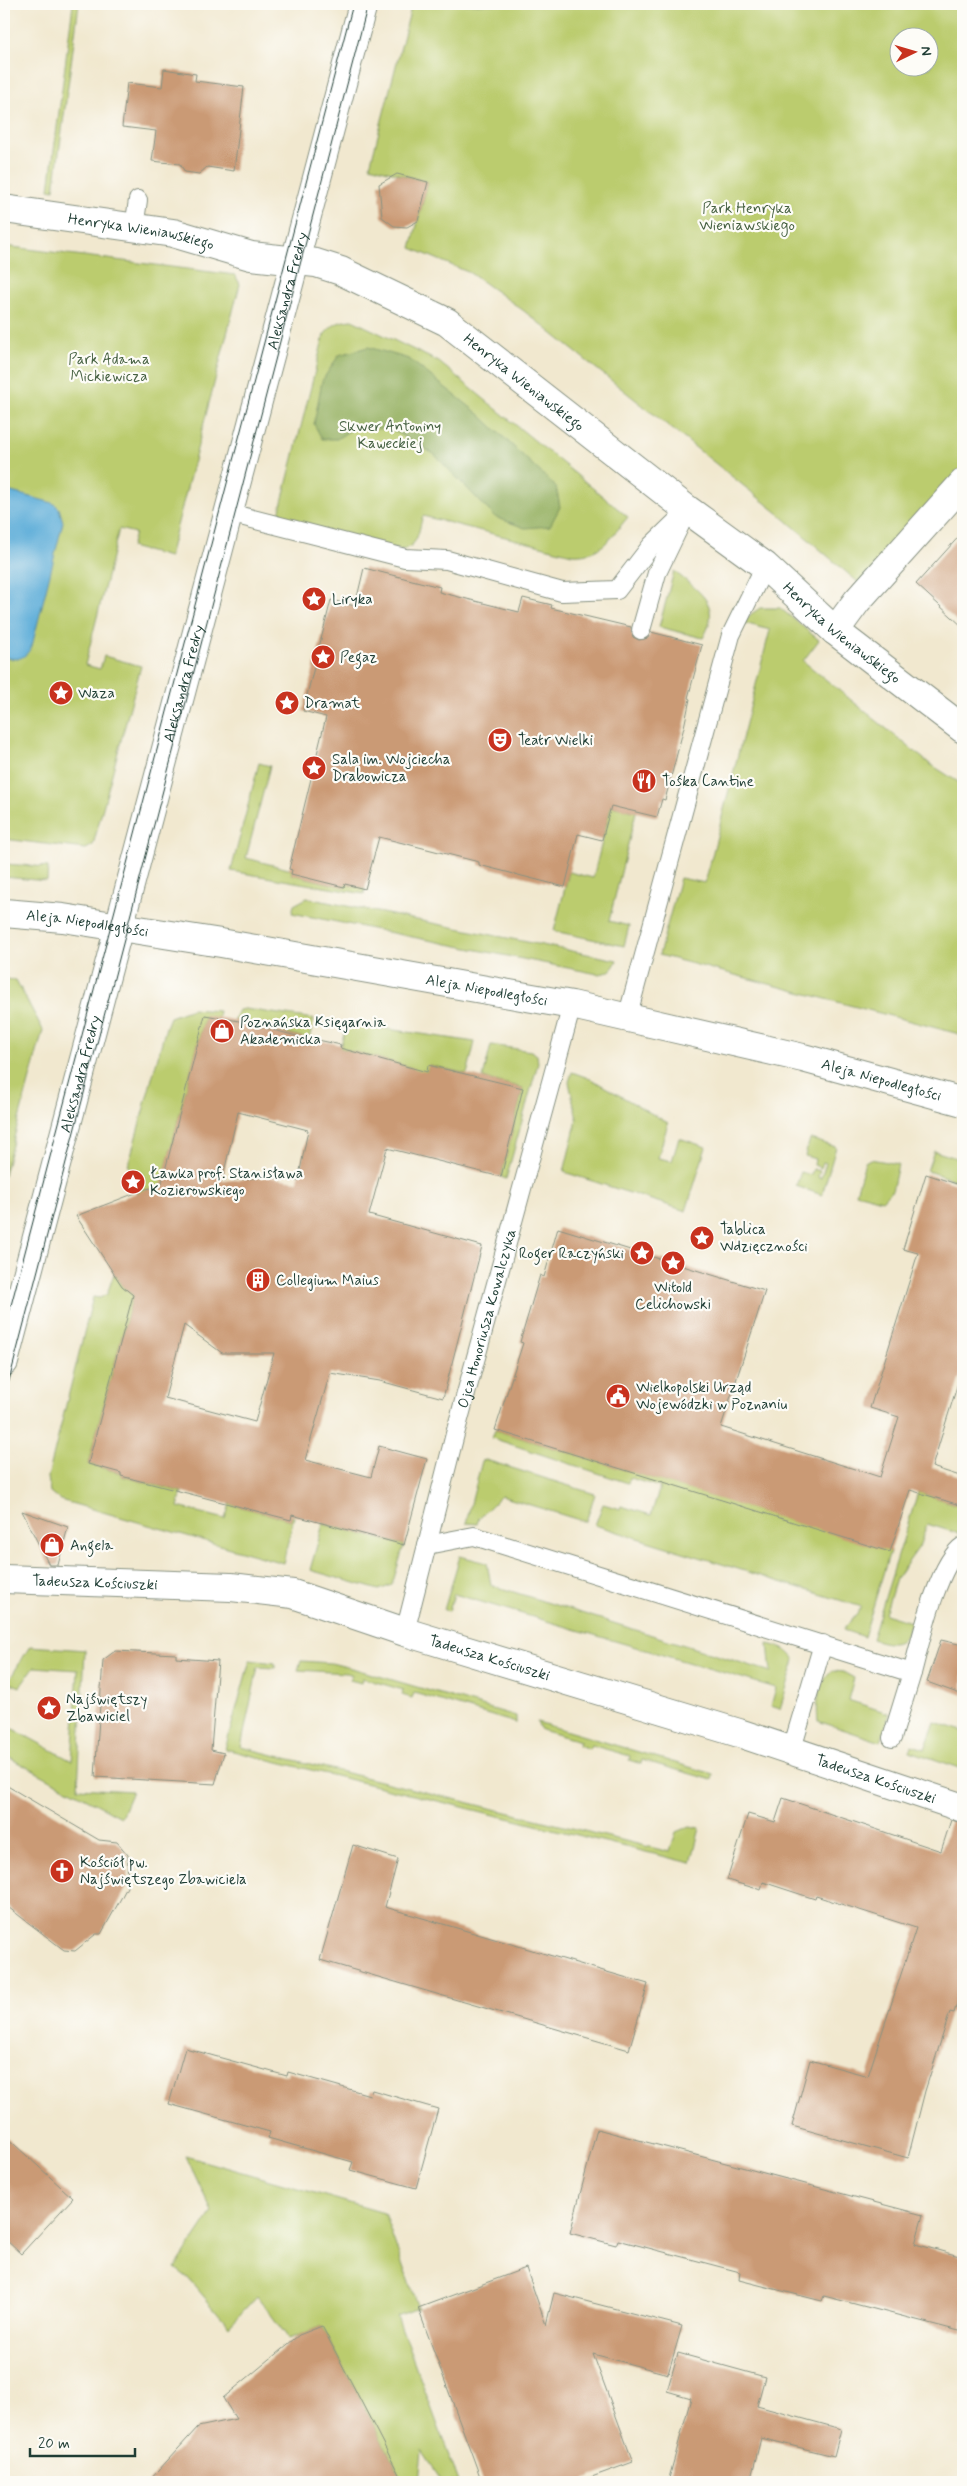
<svg xmlns="http://www.w3.org/2000/svg" width="967" height="2486" font-family="Mynerve,sans-serif">
	<style>
		.green { fill: #bbcc6e; stroke: #6d8451; fill-rule: evenodd }
		.forest { fill: #94b061; stroke: #5a764a }
		.water { fill: #5faed9; stroke: #3f7686 }
		.building { fill: #ca9a75; fill-rule: evenodd }
		.lines { fill: none; stroke-linecap: round; stroke-linejoin: round }
		.service-casing { stroke: #889282; stroke-width: 20 }
		.minor-casing { stroke: #889282; stroke-width: 30 }
		.tertiary-casing { stroke: #889282; stroke-width: 30 }
		.service { stroke: #fff; stroke-width: 18 }
		.minor { stroke: #fff; stroke-width: 28 }
		.tertiary { stroke: #fff; stroke-width: 28 }
		.tram { stroke: #1f3d34; stroke-width: 1 }
		.labels { text-anchor: middle; stroke-width: 4.5; stroke-linejoin: round; paint-order: stroke }
		.park-label { font-size: 15px; fill: #466142; stroke: #fdfcf7 }
		.street-label { font-size: 15px; fill: #1f3d34; stroke: #fdfcf7 }
		.poi-label { font-size: 15px; fill: #1f3d34; stroke: #fdfcf7; text-anchor: start }
	</style>
	<rect width="100%" height="100%" fill="#fdfcf7"/>
	<filter id="ink" filterUnits="userSpaceOnUse"><feTurbulence type="fractalNoise" baseFrequency=".02" numOctaves="2"/><feDisplacementMap in="SourceGraphic" scale="10" xChannelSelector="R" yChannelSelector="G"/><feConvolveMatrix kernelMatrix="1 2 1 2 8 2 1 2 1" color-interpolation-filters="sRGB"/></filter>
	<filter id="wash" filterUnits="userSpaceOnUse"><feTurbulence type="fractalNoise" baseFrequency=".0096" numOctaves="4" result="noise"/><feDisplacementMap in="SourceGraphic" scale="20" xChannelSelector="R" yChannelSelector="G"/><feGaussianBlur stdDeviation="1.12" result="paint"/><feColorMatrix in="noise" values="0 0 0 0 0 0 0 0 0 0 0 0 0 0 0 0 0 1.4 0 .05"/><feComposite in="paint" operator="in"/></filter>
	<g filter="url(#wash)">
		<rect width="100%" height="100%" fill="#f1e8cf"/>
		<g class="green">
			<path d="M73,4H79L54,190L49,189Z"/>
			<path d="M412,4H963V469L860,584L779,514L524,311L470,273L411,248L428,182L370,166ZM900,38H930V68H900Z"/>
			<path d="M4,246L235,275L240,284L169,557L131,547L135,533L119,529L85,665L100,669L104,656L141,666L93,845L86,849L4,839Z"/>
			<path d="M352,320L439,362L628,517C610,538 602,556 572,554L423,516C418,531 419,546 402,550L278,518L324,335C332,325 338,321 352,320Z"/>
			<path d="M674,571C699,592 723,603 703,638L659,627Z"/>
			<path d="M760,608H780L819,640L803,661L930,764L963,785V1035L659,955L680,878L705,883L770,630L744,623L751,614Z"/>
			<path d="M259,763L270,766L246,858L292,870L291,874L344,887L345,884L365,889L364,894L231,871Z"/>
			<path d="M611,806L636,812L609,921L629,926L624,946L554,931L569,872L593,878Z"/>
			<path d="M4,864L48,867L47,881L4,877Z"/>
			<path d="M307,898L617,960C613,970 609,973 598,974L292,913L294,905Z"/>
			<path d="M4,979L16,980L43,1030L4,1175Z"/>
			<path d="M192,1009L219,1011L218,1018L205,1016L161,1187L136,1193L140,1179L138,1173L128,1166L166,1027L170,1017Z"/>
			<path d="M245,1009L314,1019L309,1039L240,1021L233,1022L239,1010Z"/>
			<path d="M347,1023L475,1042L467,1074L429,1065L426,1075L409,1067L340,1048Z"/>
			<path d="M491,1045L531,1051L537,1055L538,1063L506,1179L501,1177L523,1088L483,1078Z"/>
			<path d="M572,1072L591,1079L668,1123L658,1158L672,1161L679,1138L706,1147L686,1211L564,1172L577,1119L569,1082Z"/>
			<path d="M810,1139L836,1147L822,1195L796,1186L801,1172L811,1175L813,1169L820,1171L818,1177L821,1178L826,1163L823,1162L821,1168L814,1165L815,1159L805,1156Z"/>
			<path d="M934,1151L963,1160V1183L927,1171Z"/>
			<path d="M870,1159L898,1164L892,1191L882,1200L856,1193L865,1162Z"/>
			<path d="M114,1274L122,1286L133,1295L88,1464L121,1473V1476L182,1492L178,1507L225,1519L230,1504L291,1520L292,1516L294,1517L283,1563L60,1500L50,1492L48,1477L93,1297L100,1298L107,1294Z"/>
			<path d="M495,1430L890,1551L864,1637L843,1630L862,1607L595,1525L603,1504L620,1509L621,1506L651,1515L660,1487L630,1478L628,1483L492,1438Z"/>
			<path d="M486,1460L595,1494L586,1522L501,1496L479,1518L477,1524L466,1523L482,1461Z"/>
			<path d="M918,1492L959,1505L963,1494V1535L927,1524L919,1547L896,1579L885,1614L911,1622C904,1646 894,1646 872,1639Z"/>
			<path d="M323,1524L404,1545L392,1585L379,1590L310,1570Z"/>
			<path d="M460,1556L487,1563L491,1585L771,1672L768,1644C779,1646 789,1650 795,1660L780,1709L771,1706L776,1688L454,1594L449,1611L444,1610Z"/>
			<path d="M30,1646L85,1650L78,1788L132,1791L121,1817L4,1755V1724L72,1761L78,1670L34,1667L20,1687L8,1682Z"/>
			<path d="M250,1660L275,1663V1668L258,1667L241,1747L670,1852L676,1832L690,1826L700,1828L691,1863L225,1749Z"/>
			<path d="M301,1661L331,1663L355,1669L516,1716V1723L414,1693L412,1698L402,1695L403,1690L362,1678L361,1683L350,1680L352,1675L346,1673L298,1670Z"/>
			<path d="M833,1671L843,1672L854,1678L848,1700L888,1713L889,1716L881,1742L818,1721C816,1705 818,1680 833,1671Z"/>
			<path d="M537,1722L713,1774L712,1780L642,1760L641,1764L629,1760L630,1756L591,1745L589,1749L579,1745L580,1741L541,1730Z"/>
			<path d="M935,1722L963,1731V1769L910,1751L912,1745L925,1749Z"/>
			<path d="M186,2156L384,2213L418,2308L397,2316L459,2482H443L422,2451L419,2482H403L322,2326L289,2339L257,2296L229,2326L188,2278L175,2268L212,2212Z"/>
		</g>
		<path class="forest" d="M368,347L409,359L479,414L556,487L560,507L550,526L525,528L495,517L434,454L391,429L353,428L337,439H322L314,424L322,381L339,355Z"/>
		<path class="water" d="M4,490L53,503L59,508L63,522L32,646C25,659 18,661 4,657Z"/>
		<g id="blocks">
			<g class="building">
				<path d="M164,69L196,74L195,81L244,87L234,171L207,167L199,174L185,172L180,164L152,161L156,131L122,127L127,83L162,87Z"/>
				<path d="M397,174L428,182L418,221L407,227L394,226L382,217L379,184Z"/>
				<path d="M963,532V627L916,584Z"/>
				<path d="M364,568L440,587L439,592L519,612L523,598L552,605L551,608L631,627L633,637L639,640L648,638L651,632L702,645L688,698L690,699L684,727L665,800L662,799L657,817L611,806L602,840L578,834L565,887L479,865V862L379,837L365,889L345,884L344,887L291,874L292,870L289,869L326,717L303,711L331,600L355,606Z"/>
				<path d="M205,1015L239,1021L308,1039L309,1038L341,1045L340,1048L427,1072L428,1065L523,1088L501,1177L387,1148L369,1215L482,1246L443,1398L380,1381L330,1373L305,1460L371,1477L379,1446L427,1459L404,1545L292,1515L291,1520L121,1476V1473L88,1464L133,1295L122,1286L76,1216L146,1189L161,1186ZM238,1112L308,1130L298,1181L267,1177L222,1181ZM184,1325L222,1353H274L255,1422L165,1398Z"/>
				<path d="M926,1174L963,1186V1367L932,1467L963,1477V1506L910,1490L890,1552L495,1430L523,1343L520,1342L540,1275L544,1277L558,1228L765,1291L721,1427L880,1477L899,1417L870,1408L918,1253L903,1249Z"/>
				<path d="M22,1511L68,1527L58,1565H49Z"/>
				<path d="M941,1640L963,1645V1695L927,1682Z"/>
				<path d="M115,1651L176,1654V1658L218,1661L211,1750L224,1753L215,1784L95,1777L103,1660Z"/>
				<path d="M4,1784L99,1840L117,1842L128,1855L127,1887L119,1902L101,1934H96L75,1951L64,1950L4,1904Z"/>
				<path d="M783,1798L941,1851L951,1820L963,1823V1983L954,2013L950,2012L925,2091L908,2158L792,2126L810,2060L868,2076L916,1928L816,1896L815,1899L763,1882L761,1890L727,1880L748,1814L775,1822Z"/>
				<path d="M353,1845L398,1859L385,1907L648,1984L629,2050L320,1960Z"/>
				<path d="M185,2048L287,2076L288,2072L370,2095L372,2090L438,2109L416,2188L350,2170L353,2162L268,2138L270,2132L169,2104Z"/>
				<path d="M597,2129L923,2215L915,2244L963,2257V2332L824,2296L822,2301L739,2280L740,2272L618,2240L616,2245L570,2233Z"/>
				<path d="M4,2135L73,2198L21,2254L4,2238Z"/>
				<path d="M526,2268L546,2325L554,2293L682,2326L668,2374L593,2354L633,2462L578,2482H482L418,2308Z"/>
				<path d="M322,2326L403,2482H148L198,2427L236,2419L223,2398L299,2335Z"/>
				<path d="M678,2353L765,2377L757,2406L841,2429L834,2456L761,2438L750,2482H668L691,2398L667,2391Z"/>
			</g>
		</g>
	</g>
	<g filter="url(#ink)">
		<use href="#blocks" fill-opacity="0" stroke="#889282" stroke-width="1"/>
		<g class="lines">
			<defs>
				<g id="service">
					<path d="M134,228L138,200"/>
					<path d="M229,513L405,558L447,560L562,592L617,590L651,546L688,510"/>
					<path d="M641,630L657,573L682,521"/>
					<path d="M627,1018L731,635L765,566"/>
					<path d="M427,1545L474,1536L912,1673L892,1738"/>
					<path id="s1" d="M405,1632L455,1434L572,1005"/>
					<path d="M912,1673C920,1643 938,1562 963,1546"/>
					<path d="M791,1752L823,1644"/>
				</g>
				<g id="minor">
					<path id="s2" d="M4,209L173,233L251,256L316,263L341,271L447,322L688,510L765,566L835,631L963,729"/>
					<path d="M835,631L857,601L963,483"/>
					<path id="s3" d="M4,1362L363,4"/>
					<path id="s4" d="M4,1579L231,1587L293,1594L405,1632L739,1733L963,1808"/>
				</g>
				<g id="tertiary">
					<path id="s5" d="M4,913L63,918L221,943L572,1005L803,1058L963,1102"/>
				</g>
			</defs>
			<use href="#service" class="service-casing"/>
			<use href="#minor" class="minor-casing"/>
			<use href="#tertiary" class="tertiary-casing"/>
			<use href="#service" class="service"/>
			<use href="#minor" class="minor"/>
			<use href="#tertiary" class="tertiary"/>
			<g class="tram">
				<path d="M4,1332L353,4"/>
				<path d="M4,1400L368,4"/>
			</g>
		</g>
	</g>
	<defs>
		<symbol id="sight-disc" viewBox="-11 -11 22 22"><circle r="9.5" fill="#c8321e" stroke="#fdfcf7"/><path d="M0-6L1.8-2.2L6-1.7L2.9 1.2L3.7 5.4L0 3.3L-3.7 5.4L-2.9 1.2L-6-1.7L-1.8-2.2Z" fill="#fff"/></symbol>
		<symbol id="theatre-disc" viewBox="-11 -11 22 22"><circle r="9.5" fill="#c8321e" stroke="#fdfcf7"/><path d="M-5-5.5Q0-4 5-5.5V0Q5 5 0 6Q-5 5-5 0ZM-3.3-2.5H-1v1.5H-3.3ZM1-2.5H3.3v1.5H1ZM-2.8 1Q0 5.5 2.8 1Z" fill="#fff"/></symbol>
		<symbol id="restaurant-disc" viewBox="-11 -11 22 22"><circle r="9.5" fill="#c8321e" stroke="#fdfcf7"/><path d="M-5-6h1v4h1v-4h1v4h1v-4h1v5L-1.5 .5V6h-2V.5L-5-1ZM5-6V6H3V1.5H1.5Q1.5-4 5-6Z" fill="#fff"/></symbol>
		<symbol id="shop-disc" viewBox="-11 -11 22 22"><circle r="9.5" fill="#c8321e" stroke="#fdfcf7"/><path d="M-5-2.5h2.3a2.7 3.5 0 0 1 5.4 0H5L5.5 6h-11ZM-1.5-2.5h3a1.5 2.3 0 0 0-3 0Z" fill="#fff"/></symbol>
		<symbol id="building-disc" viewBox="-11 -11 22 22"><circle r="9.5" fill="#c8321e" stroke="#fdfcf7"/><path d="M-4-6H4V6H1V3H-1V6H-4ZM-2.5-4.3h1.7v1.8h-1.7ZM.8-4.3h1.7v1.8H.8ZM-2.5-1h1.7V.8h-1.7ZM.8-1h1.7V.8H.8Z" fill="#fff"/></symbol>
		<symbol id="civic-disc" viewBox="-11 -11 22 22"><circle r="9.5" fill="#c8321e" stroke="#fdfcf7"/><path d="M-.6-6.5H3V-4.5H.6V-3L4-1V1h2V6H-6V1h2V-1L-.6-3ZM-1.2 2.5V6h2.4V2.5Z" fill="#fff"/></symbol>
		<symbol id="church-disc" viewBox="-11 -11 22 22"><circle r="9.5" fill="#c8321e" stroke="#fdfcf7"/><path d="M-1.2-6h2.4v3.5h3.3v2.4h-3.3V6h-2.4V-.1h-3.3v-2.4h3.3Z" fill="#fff"/></symbol>
	</defs>
	<g fill-rule="evenodd">
		<use href="#sight-disc" x="300" y="585" width="28" height="28"/>
		<use href="#sight-disc" x="309" y="643" width="28" height="28"/>
		<use href="#sight-disc" x="47" y="679" width="28" height="28"/>
		<use href="#sight-disc" x="273" y="689" width="28" height="28"/>
		<use href="#theatre-disc" x="486" y="726" width="28" height="28"/>
		<use href="#sight-disc" x="300" y="754" width="28" height="28"/>
		<use href="#restaurant-disc" x="630" y="767" width="28" height="28"/>
		<use href="#shop-disc" x="208" y="1017" width="28" height="28"/>
		<use href="#sight-disc" x="119" y="1168" width="28" height="28"/>
		<use href="#sight-disc" x="688" y="1224" width="28" height="28"/>
		<use href="#sight-disc" x="628" y="1239" width="28" height="28"/>
		<use href="#sight-disc" x="659" y="1249" width="28" height="28"/>
		<use href="#building-disc" x="244" y="1266" width="28" height="28"/>
		<use href="#civic-disc" x="604" y="1382" width="28" height="28"/>
		<use href="#shop-disc" x="38" y="1531" width="28" height="28"/>
		<use href="#sight-disc" x="35" y="1694" width="28" height="28"/>
		<use href="#church-disc" x="48" y="1857" width="28" height="28"/>
	</g>
	<g class="labels">
		<g class="park-label">
			<text x="747" y="213">Park Henryka<tspan x="747" dy="17">Wieniawskiego</tspan></text>
			<text x="109" y="364">Park Adama<tspan x="109" dy="17">Mickiewicza</tspan></text>
			<text x="390" y="431">Skwer Antoniny<tspan x="390" dy="17">Kaweckiej</tspan></text>
		</g>
		<g class="street-label">
			<text dy="5" stroke="none"><textPath href="#s2" startOffset="139">Henryka Wieniawskiego</textPath></text>
			<text dy="5" stroke="none"><textPath href="#s3" startOffset="1108">Aleksandra Fredry</textPath></text>
			<text dy="5" stroke="none"><textPath href="#s2" startOffset="559">Henryka Wieniawskiego</textPath></text>
			<text dy="5" stroke="none"><textPath href="#s2" startOffset="964">Henryka Wieniawskiego</textPath></text>
			<text dy="5" stroke="none"><textPath href="#s3" startOffset="702">Aleksandra Fredry</textPath></text>
			<text dy="5" stroke="none"><textPath href="#s5" startOffset="84">Aleja Niepodległości</textPath></text>
			<text dy="5" stroke="none"><textPath href="#s5" startOffset="489">Aleja Niepodległości</textPath></text>
			<text dy="5" stroke="none"><textPath href="#s3" startOffset="298">Aleksandra Fredry</textPath></text>
			<text dy="5" stroke="none"><textPath href="#s5" startOffset="894">Aleja Niepodległości</textPath></text>
			<text dy="5" stroke="none"><textPath href="#s1" startOffset="324">Ojca Honoriusza Kowalczyka</textPath></text>
			<text dy="5" stroke="none"><textPath href="#s4" startOffset="91">Tadeusza Kościuszki</textPath></text>
			<text dy="5" stroke="none"><textPath href="#s4" startOffset="496">Tadeusza Kościuszki</textPath></text>
			<text dy="5" stroke="none"><textPath href="#s4" startOffset="901">Tadeusza Kościuszki</textPath></text>
		</g>
		<g class="poi-label">
			<text x="332" y="604">Liryka</text>
			<text x="340" y="662">Pegaz</text>
			<text x="78" y="698">Waza</text>
			<text x="304" y="708">Dramat</text>
			<text x="518" y="745">Teatr Wielki</text>
			<text x="332" y="764">Sala im. Wojciecha<tspan x="332" dy="17">Drabowicza</tspan></text>
			<text x="662" y="786">Tośka Cantine</text>
			<text x="240" y="1027">Poznańska Księgarnia<tspan x="240" dy="17">Akademicka</tspan></text>
			<text x="150" y="1178">Ławka prof. Stanisława<tspan x="150" dy="17">Kozierowskiego</tspan></text>
			<text x="720" y="1234">Tablica<tspan x="720" dy="17">Wdzięczności</tspan></text>
			<text x="624" y="1258" text-anchor="end">Roger Raczyński</text>
			<text x="276" y="1285">Collegium Maius</text>
			<text x="673" y="1292" text-anchor="middle">Witold<tspan x="673" dy="17">Celichowski</tspan></text>
			<text x="636" y="1392">Wielkopolski Urząd<tspan x="636" dy="17">Wojewódzki w Poznaniu</tspan></text>
			<text x="70" y="1550">Angela</text>
			<text x="66" y="1704">Najświętszy<tspan x="66" dy="17">Zbawiciel</tspan></text>
			<text x="80" y="1867">Kościół pw.<tspan x="80" dy="17">Najświętszego Zbawiciela</tspan></text>
		</g>
	</g>
	<rect width="967" height="2486" fill="none" stroke="#fdfcf7" stroke-width="20"/>
	<g transform="translate(914 52) rotate(85)"><circle r="24" fill="#fdfcf7" stroke="#a4b0a9"/>
	<path d="M0-4L9 19L0 12L-9 19Z" fill="#c8321e"/>
	<text y="-8" font-size="14" font-weight="bold" text-anchor="middle" fill="#1f3d34">N</text>
	</g>
	<path d="M30 2448v8h105v-8" fill="none" stroke="#1f3d34" stroke-width="2.5"/>
	<text x="38" y="2448" font-size="15" fill="#1f3d34" stroke="#fdfcf7" stroke-width="4" paint-order="stroke">20 m</text>
</svg>
